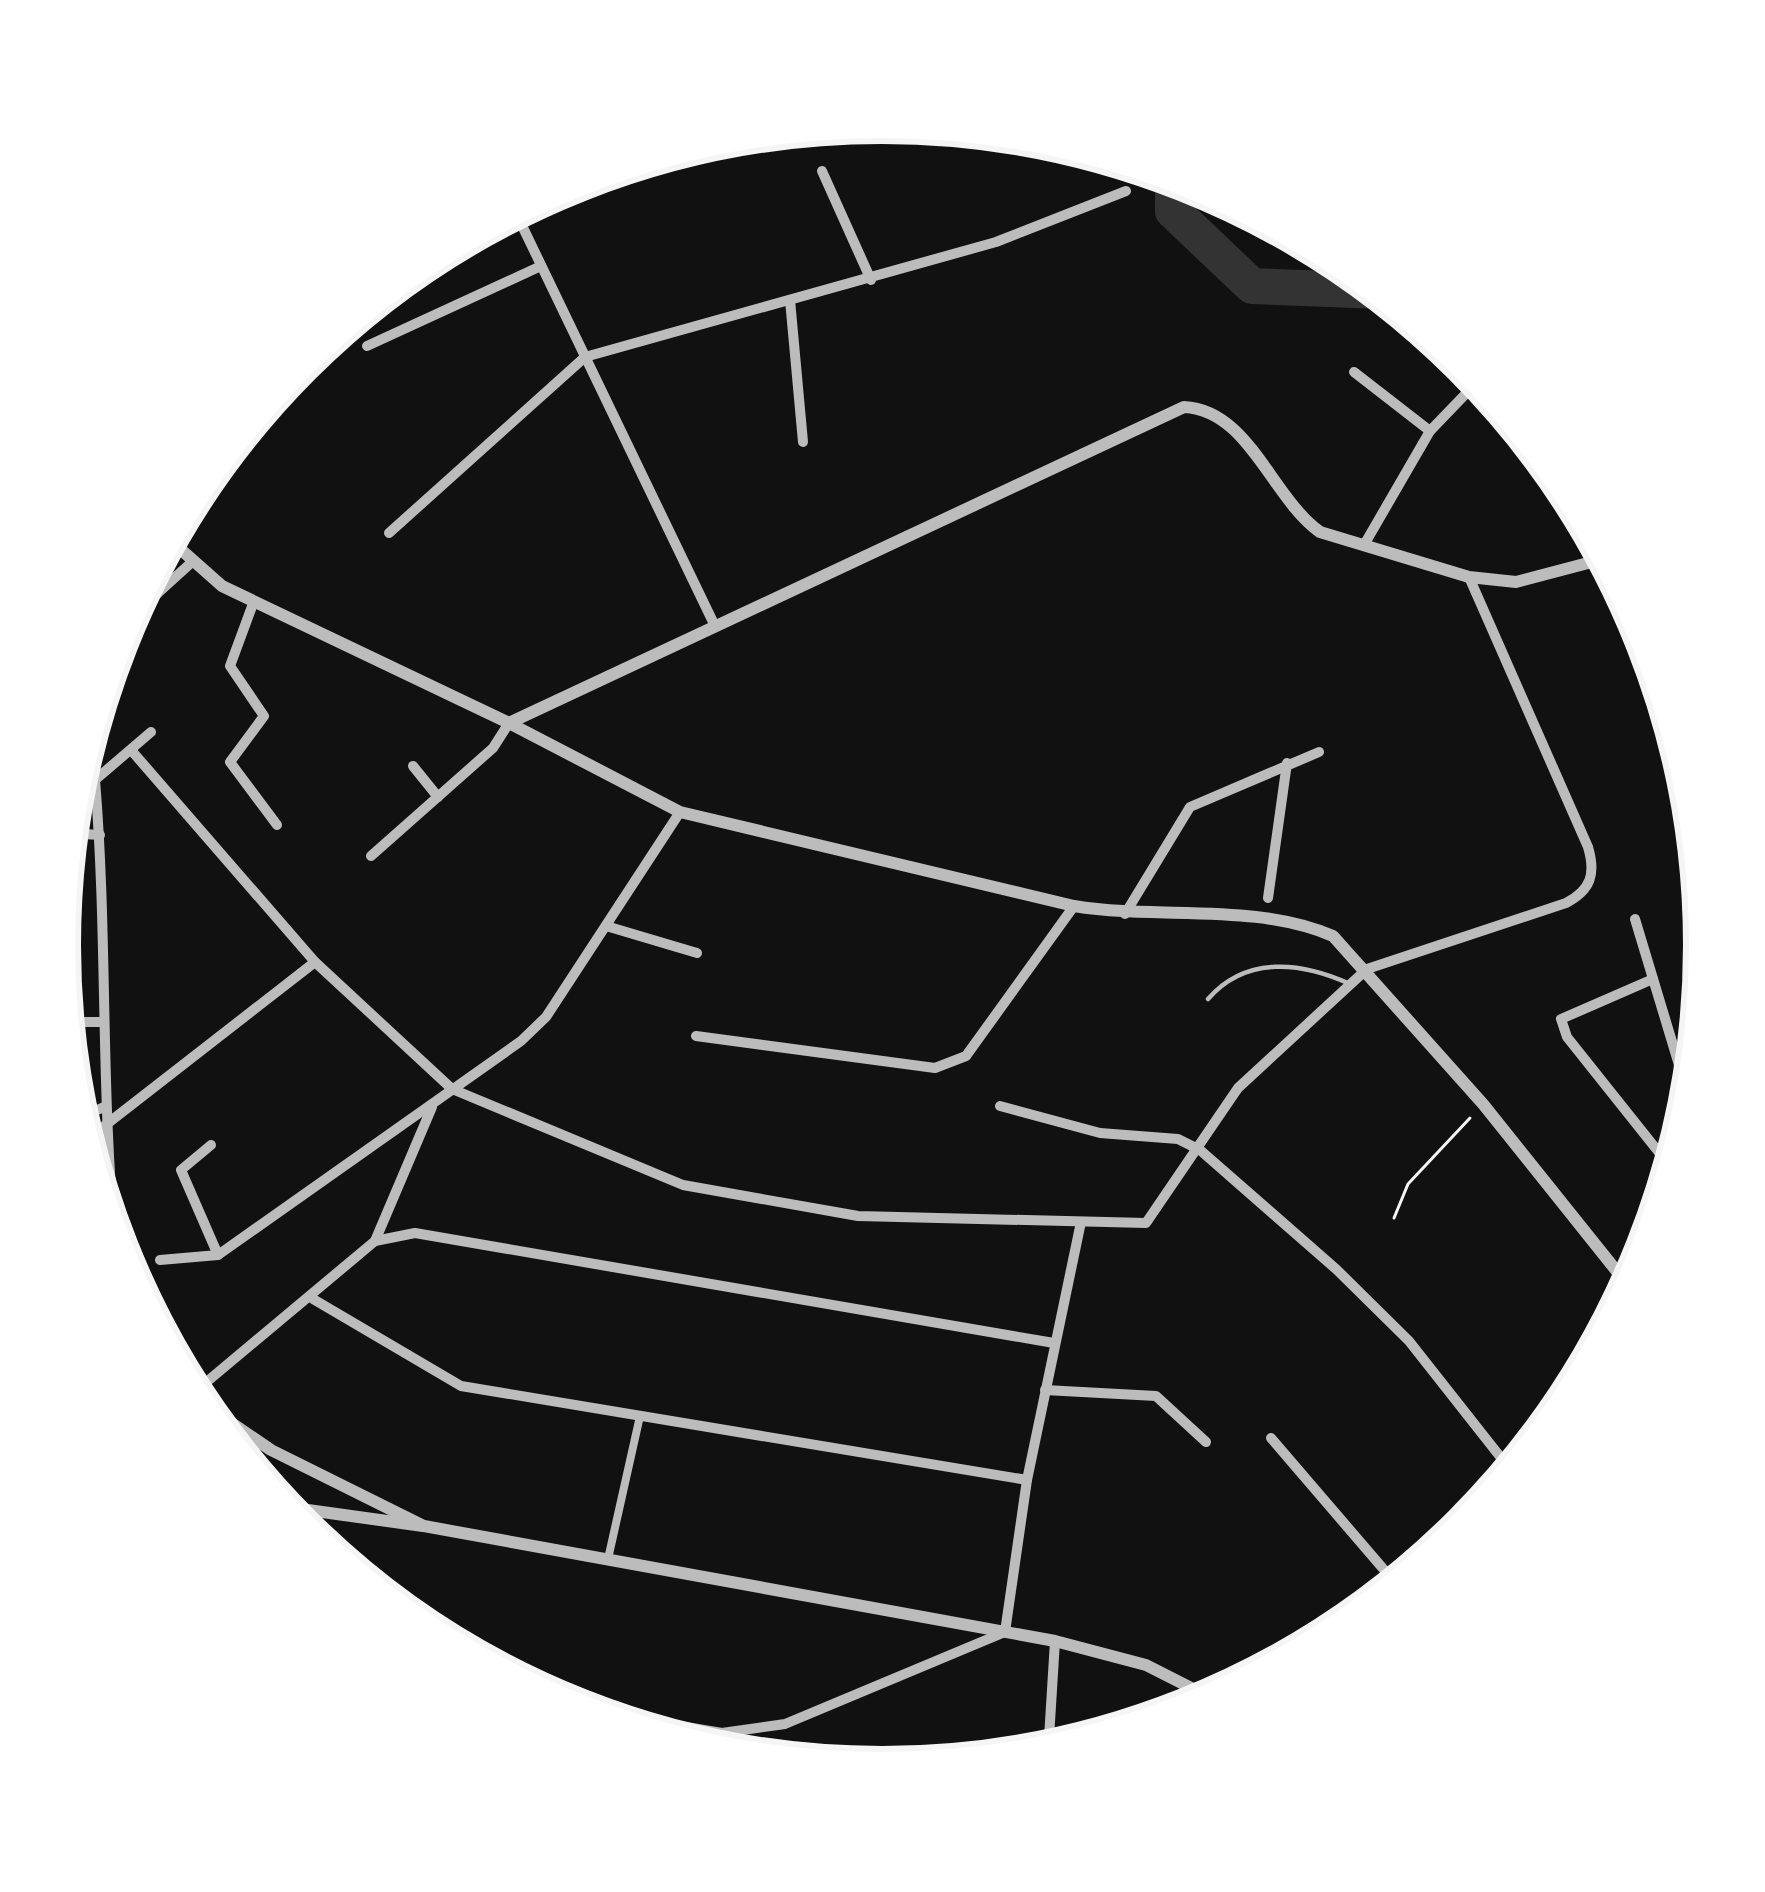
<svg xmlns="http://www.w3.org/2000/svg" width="1765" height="1892" font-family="'Space Grotesk',sans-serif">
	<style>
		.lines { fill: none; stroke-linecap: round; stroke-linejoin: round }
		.river { stroke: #333; stroke-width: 36 }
		.path { stroke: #f5f5f5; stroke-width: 3 }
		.service { stroke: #bcbcbc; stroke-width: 4.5 }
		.pedestrian { stroke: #bcbcbc; stroke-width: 8 }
		.minor { stroke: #bcbcbc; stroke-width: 10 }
		.tertiary { stroke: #bcbcbc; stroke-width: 12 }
		.rim { fill: none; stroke: #f5f5f5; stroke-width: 6 }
	</style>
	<rect width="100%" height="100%" fill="#111"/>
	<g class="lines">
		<path class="river" d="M1173,176V211L1252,286L1380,291"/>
		<path class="path" d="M1394,1218L1408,1184L1470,1118"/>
		<path class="service" d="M1208,999C1246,955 1302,962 1350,984"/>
		<path class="pedestrian" d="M608,1559L640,1416"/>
		<g class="minor">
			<path d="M822,171L871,280"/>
			<path d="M515,211L714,624"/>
			<path d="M790,300L803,442"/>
			<path d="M367,346L541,266"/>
			<path d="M1354,372L1430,431"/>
			<path d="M389,533L585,357L996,242L1126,191"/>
			<path d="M1364,545L1430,431L1480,379"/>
			<path d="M254,601L230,666L264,716L230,762L277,825"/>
			<path d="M127,621L192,562"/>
			<path d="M131,750L315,962L452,1089L683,1185L858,1216L1146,1223L1238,1088L1367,969L1566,903C1591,890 1596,874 1588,847L1469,577"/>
			<path d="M80,761L95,780"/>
			<path d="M413,766L438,797"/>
			<path d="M75,777L95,780"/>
			<path d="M95,780C108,936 100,1092 116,1249"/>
			<path d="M95,780L151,732"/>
			<path d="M68,833L100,835"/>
			<path d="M371,856L493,748L509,723"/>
			<path d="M1268,898L1287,763"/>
			<path d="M1125,914L1190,807L1319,752"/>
			<path d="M1635,919L1692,1108"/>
			<path d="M606,926L697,953"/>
			<path d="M1653,979L1561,1019L1567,1037L1673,1170"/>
			<path d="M65,1022H102"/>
			<path d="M696,1036L935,1068L966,1056L1074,906"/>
			<path d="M1000,1106L1100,1133L1178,1139L1200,1150L1336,1269L1409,1341L1513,1473"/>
			<path d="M77,1119L104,1107"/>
			<path d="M103,1127L315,962"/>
			<path d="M211,1145L181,1170L218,1255"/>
			<path d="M375,1241L415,1233L1054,1343"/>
			<path d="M160,1260L218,1255L521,1041L546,1017L680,812"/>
			<path d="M313,1299L461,1386L1027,1480"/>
			<path d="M1045,1390L1156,1396L1206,1442"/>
			<path d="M191,1395L375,1241L432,1107"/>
			<path d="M1271,1438L1398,1586"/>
			<path d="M561,1706L722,1733L785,1724L1005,1632L1027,1480L1081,1222"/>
			<path d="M1048,1754L1055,1641"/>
		</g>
		<g class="tertiary">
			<path d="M169,539L222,586L509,723L680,812L1074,906C1158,920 1254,902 1333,936L1483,1104L1631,1289"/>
			<path d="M509,723L1184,407C1249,410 1271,497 1320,532L1469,577L1516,582L1607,558"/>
			<path d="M192,1396L271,1450L424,1526L1055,1641L1146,1665L1215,1700"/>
			<path d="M279,1506L423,1526"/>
		</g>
	</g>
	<path d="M0 0H1765V1892H0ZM78 945a804 804 0 1 1 1608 0a804 804 0 1 1-1608 0Z" fill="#fff" fill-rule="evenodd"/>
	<path class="rim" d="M78 945a804 804 0 1 1 1608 0a804 804 0 1 1-1608 0Z"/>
</svg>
